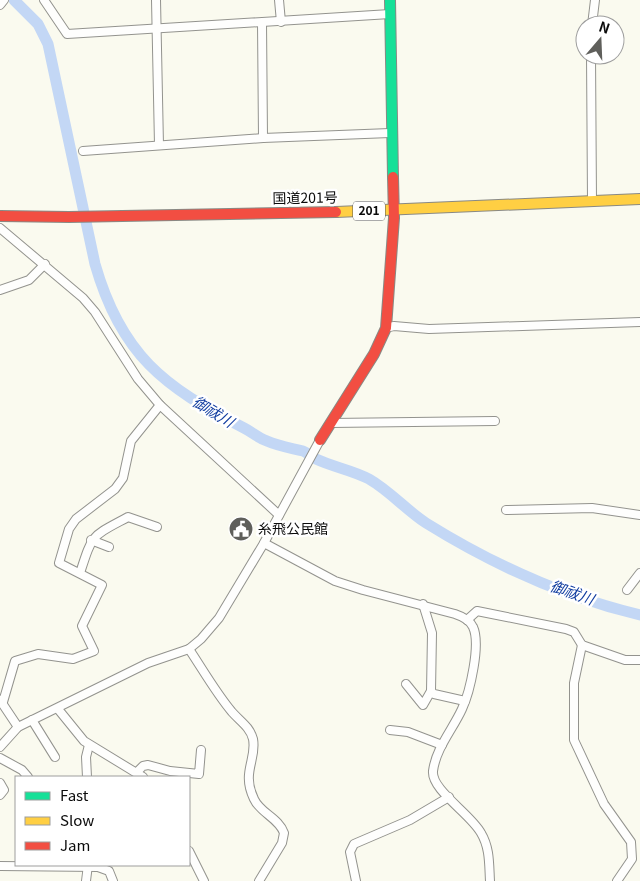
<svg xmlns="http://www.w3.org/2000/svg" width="640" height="881" font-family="Georgia,'Noto Sans JP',serif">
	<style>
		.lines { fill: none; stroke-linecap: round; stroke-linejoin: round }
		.river { stroke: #c3d7f5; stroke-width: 11 }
		.street-casing { stroke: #93938e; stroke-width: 10 }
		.fast-casing { stroke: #898984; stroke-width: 12 }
		.slow-casing { stroke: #898984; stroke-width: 12 }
		.jam-casing { stroke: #898984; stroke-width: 12 }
		.street { stroke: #fefefd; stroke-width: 8 }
		.fast { stroke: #16e098; stroke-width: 10 }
		.slow { stroke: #ffcf43; stroke-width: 10 }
		.jam { stroke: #f24e42; stroke-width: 10 }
		.labels { text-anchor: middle; stroke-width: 5; stroke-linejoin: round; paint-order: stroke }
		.shield { fill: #fff; stroke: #545454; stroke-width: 1 }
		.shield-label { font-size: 12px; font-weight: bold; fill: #0b0b0b }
		.street-label { font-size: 14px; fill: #0b0b0b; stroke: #fff }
		.poi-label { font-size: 14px; fill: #0b0b0b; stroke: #fff; text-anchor: start }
		.water-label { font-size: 15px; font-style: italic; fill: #113da0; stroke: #fff }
	</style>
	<rect width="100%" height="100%" fill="#fafaef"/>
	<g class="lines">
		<path class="river" d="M14,0L38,24L48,44L95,264C121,355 164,387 244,428C252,432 258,438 267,441C278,446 291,448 303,451C308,453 311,457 316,459C333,467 352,470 369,479C390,491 406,510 426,523C492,564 564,597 640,615"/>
		<defs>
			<g id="street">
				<path d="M44,0L67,34L390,14"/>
				<path d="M156,0L159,145"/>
				<path d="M279,0L281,22"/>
				<path d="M0,5L4,0"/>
				<path d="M262,23L263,138"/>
				<path d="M592,25L595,0"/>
				<path d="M591,55L592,201"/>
				<path d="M83,151L263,138L390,133"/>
				<path d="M0,228L83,298L95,312L138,379L160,405L279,515"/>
				<path d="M0,290L29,280L45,264"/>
				<path d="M386,328L394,326L429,329L640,322"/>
				<path d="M331,423L495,421"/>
				<path d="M506,510L592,508L640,515"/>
				<path d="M91,540L109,547"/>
				<path d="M264,543L335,581L363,590L455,614C461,616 470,620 473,627C481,644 470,692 462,709C453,729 436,748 433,771C431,790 471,814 481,833C490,848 489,864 490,881"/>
				<path d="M80,573C93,533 91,537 128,517L157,527"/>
				<path d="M627,590L640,573"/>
				<path d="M423,604L432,633L431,691L434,694L465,701"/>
				<path d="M467,620L477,611L566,629L574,632L582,645L625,660H640"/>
				<path d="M582,645L574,683V740L604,804L631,842L632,859L617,881"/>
				<path d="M189,649C203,670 216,693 232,712C240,721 250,727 253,739C257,760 241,772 254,799C260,813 279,818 284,833L282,843L259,881"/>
				<path d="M406,684L423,705L431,691"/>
				<path d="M0,700L18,727"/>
				<path d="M3,702L15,661L38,654L73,659L94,651L82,626L102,585L59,563L69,529L76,519L115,489L123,478L131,441L160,405"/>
				<path d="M58,709L84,741L143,777"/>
				<path d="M32,720L55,757"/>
				<path d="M390,730L408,732L442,745"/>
				<path d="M0,747L18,727L148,663L189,649L201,639L219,618L264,543L320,440"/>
				<path d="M0,758L22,770L28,777"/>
				<path d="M137,772L143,766L148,765L170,771L199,774L201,750"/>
				<path d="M87,777L86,757L89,745"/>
				<path d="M0,783L4,790L0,795"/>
				<path d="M189,851L204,881"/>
				<path d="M0,866L98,867L109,871L113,881"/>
				<path d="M86,881L88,865"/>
				<path d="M356,881L350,852L354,844L410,820L449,797"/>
			</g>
			<path id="fast" d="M390,0L393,177"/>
			<path id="slow" d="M336,212L640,199"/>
			<g id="jam">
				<path d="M0,216L69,217L336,212"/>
				<path d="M320,440L374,354L386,328L394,218L393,177"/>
			</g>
		</defs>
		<use href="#street" class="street-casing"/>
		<use href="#fast" class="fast-casing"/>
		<use href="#slow" class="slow-casing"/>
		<use href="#jam" class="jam-casing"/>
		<use href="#street" class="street"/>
		<use href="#fast" class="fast"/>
		<use href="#slow" class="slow"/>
		<use href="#jam" class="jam"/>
	</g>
	<defs>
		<symbol id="civic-disc" viewBox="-11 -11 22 22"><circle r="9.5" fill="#5f5f5b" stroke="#fff"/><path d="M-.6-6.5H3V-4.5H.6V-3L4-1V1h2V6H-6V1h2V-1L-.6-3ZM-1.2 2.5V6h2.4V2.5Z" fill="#fff"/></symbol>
	</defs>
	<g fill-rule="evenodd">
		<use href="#civic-disc" x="227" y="515" width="28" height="28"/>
	</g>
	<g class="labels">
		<rect class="shield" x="353" y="201.5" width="32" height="19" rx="4"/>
		<g class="shield-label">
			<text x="369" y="215">201</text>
		</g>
		<g class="street-label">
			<text transform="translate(305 198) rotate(-1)" y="5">国道201号</text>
		</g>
		<g class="poi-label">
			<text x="258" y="534">糸飛公民館</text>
		</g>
		<g class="water-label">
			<text transform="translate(213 412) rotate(31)" y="5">御祓川</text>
			<text transform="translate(572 593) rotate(19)" y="5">御祓川</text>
		</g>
	</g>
	<rect x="15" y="776" width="175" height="90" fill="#ffffff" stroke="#9d9d9d"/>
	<rect x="25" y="792" width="25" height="8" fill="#16e098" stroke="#9d9d9d"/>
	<text x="60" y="801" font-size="15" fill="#0b0b0b">Fast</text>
	<rect x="25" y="817" width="25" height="8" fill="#ffcf43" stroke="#9d9d9d"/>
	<text x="60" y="826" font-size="15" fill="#0b0b0b">Slow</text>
	<rect x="25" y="842" width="25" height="8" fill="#f24e42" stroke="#9d9d9d"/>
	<text x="60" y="851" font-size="15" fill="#0b0b0b">Jam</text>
	<g transform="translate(600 40) rotate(19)"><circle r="24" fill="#ffffff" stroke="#9d9d9d"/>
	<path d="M0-4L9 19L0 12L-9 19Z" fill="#5f5f5b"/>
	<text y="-8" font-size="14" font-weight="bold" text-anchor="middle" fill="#0b0b0b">N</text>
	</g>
</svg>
